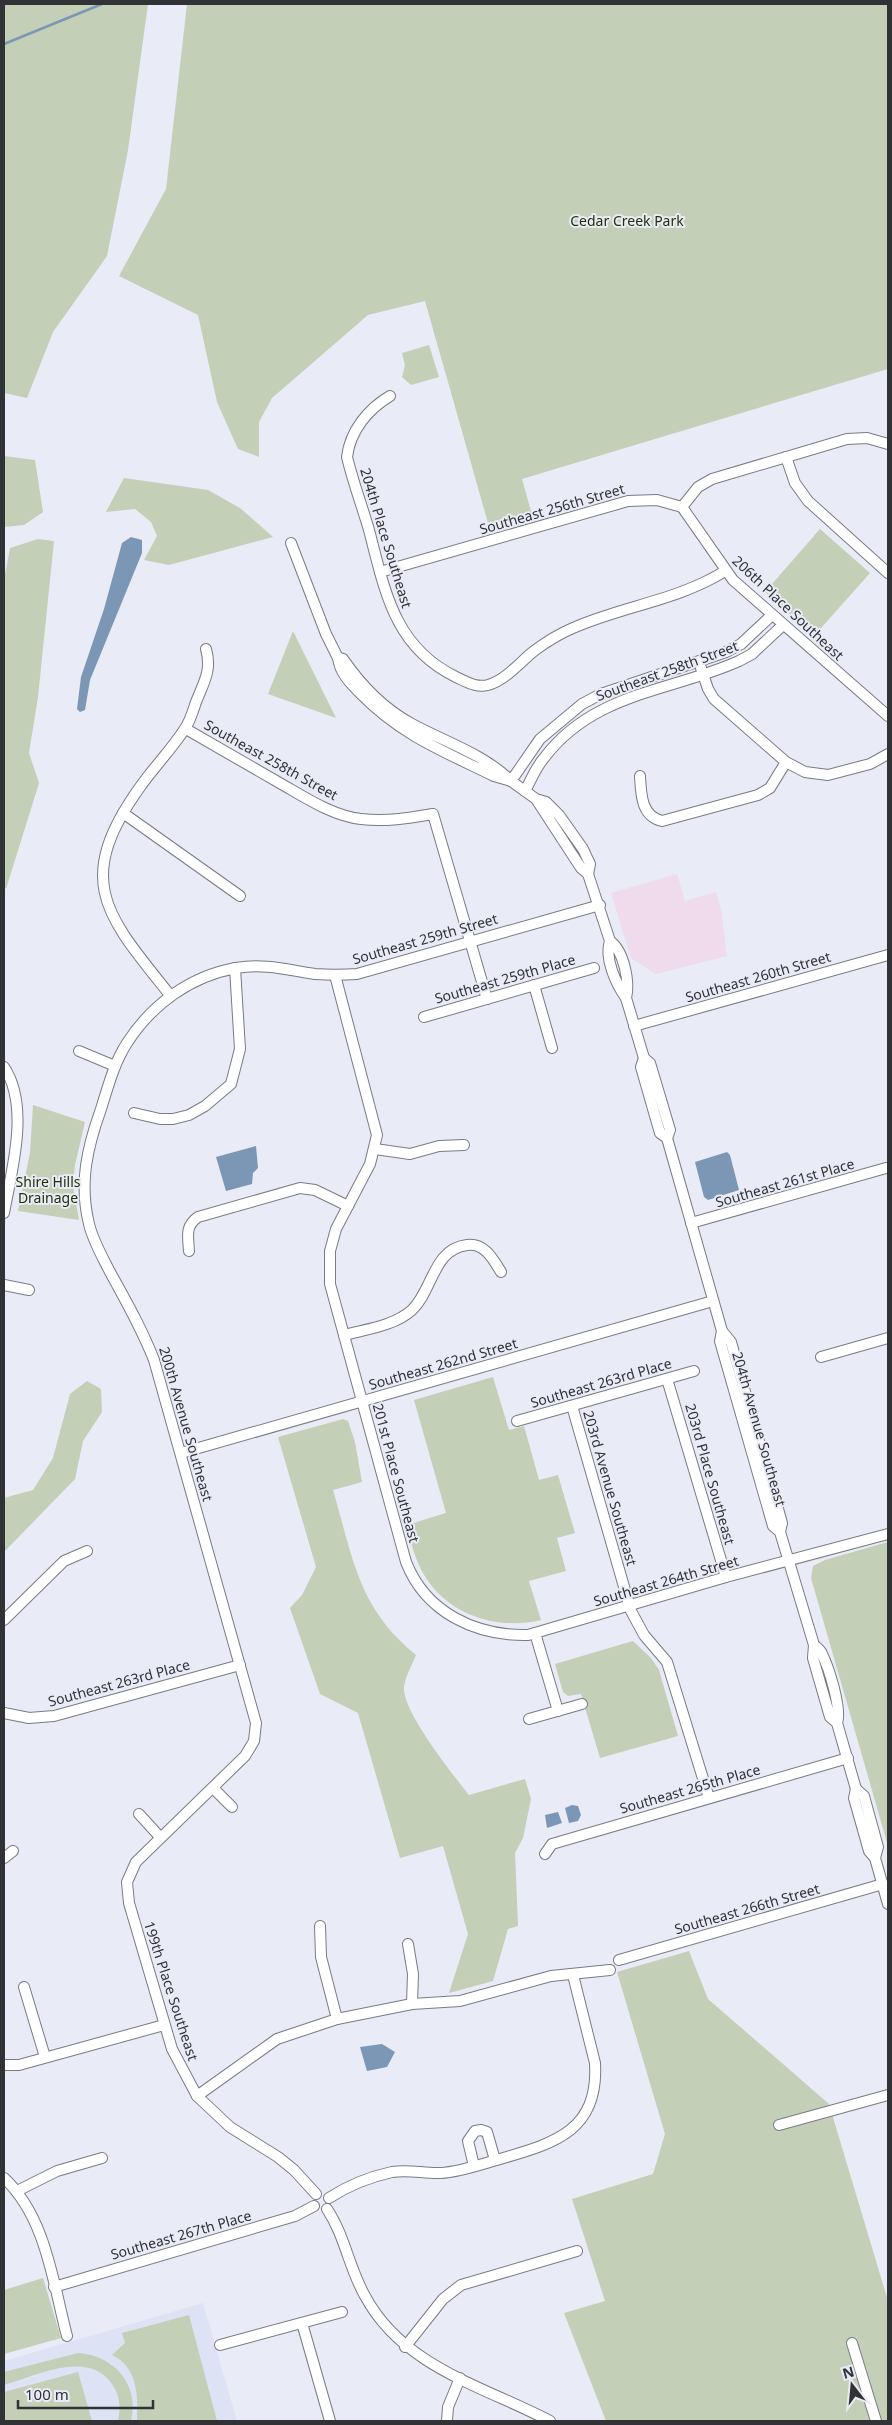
<svg xmlns="http://www.w3.org/2000/svg" width="892" height="2425" font-family="'Noto Sans',sans-serif">
	<style>
		.built { fill: #dee2f5 }
		.industrial { fill: #efdbeb }
		.green { fill: #c4cfb7 }
		.water { fill: #7c97b5 }
		.lines { fill: none; stroke-linecap: round; stroke-linejoin: round }
		.stream { stroke: #7c97b5; stroke-width: 2.5 }
		.street-casing { stroke: #797b85; stroke-width: 12 }
		.street { stroke: #fff; stroke-width: 10 }
		.labels { text-anchor: middle; stroke-width: 4; stroke-linejoin: round; paint-order: stroke }
		.park-label { font-size: 14px; fill: #223107; stroke: #e9ebf6 }
		.street-label { font-size: 14px; fill: #313236; stroke: #e9ebf6 }
	</style>
	<rect width="100%" height="100%" fill="#e9ebf6"/>
	<path class="built" d="M203,2303L237,2421H4V2361Z"/>
	<path class="industrial" d="M677,874L685,901L716,892L721,909L727,956L656,974L631,958L611,893Z"/>
	<g class="green">
		<path d="M4,4H148L128,150L107,256L53,332L27,398L4,393Z"/>
		<path d="M187,4H888V369L522,479L533,518L490,530L425,301L368,315L272,398L259,422V457L238,449L217,402L198,315L119,276L166,189Z"/>
		<path d="M429,345L439,377L411,385L402,377L405,365L402,353Z"/>
		<path d="M4,456L35,460L43,512L24,525L4,527Z"/>
		<path d="M124,478L208,490L240,508L273,537L169,565L144,560L157,536L151,522L135,509L106,512Z"/>
		<path d="M820,529L870,573L814,636L765,592Z"/>
		<path d="M38,539L54,541L38,697L29,753L39,783L6,889L4,885V580L10,548Z"/>
		<path d="M293,631L336,718L268,694Z"/>
		<path d="M33,1105L85,1122L75,1165L73,1186L79,1220L18,1211L30,1153Z"/>
		<path d="M493,1377L509,1430L524,1426L539,1480L558,1475L575,1533L557,1538L566,1571L529,1581L541,1620C490,1632 435,1610 416,1558C412,1548 410,1536 407,1525L446,1513L414,1400Z"/>
		<path d="M87,1381L101,1389L102,1412L83,1441L75,1479L4,1552V1498L33,1490L53,1458L70,1394Z"/>
		<path d="M343,1419L348,1421L355,1442L362,1482L333,1490C353,1558 358,1608 416,1655C412,1665 405,1677 404,1687C402,1711 454,1776 469,1795L525,1779L531,1799L523,1838L515,1853L518,1926L508,1929L493,1981L449,1993L468,1934L443,1846L400,1858L358,1713L320,1694L290,1608L302,1595L316,1567L278,1437Z"/>
		<path d="M888,1542V1846L811,1578L813,1566L825,1560Z"/>
		<path d="M633,1641L651,1658L659,1670L678,1736L600,1758L581,1694L568,1696L563,1692L555,1664Z"/>
		<path d="M689,1951L708,1999L829,2104L888,2301V2421H606L564,2313L605,2301L572,2199L653,2174L665,2134L617,1972Z"/>
		<path d="M43,2278L61,2338L4,2354V2290Z"/>
		<path d="M189,2315L217,2421H137C138,2396 138,2367 112,2355L125,2343L122,2333Z"/>
		<path d="M78,2353C114,2355 140,2385 131,2421H118C121,2408 120,2395 112,2384C88,2349 36,2376 4,2385V2372Z"/>
		<path d="M78,2372L92,2421H4V2392Z"/>
	</g>
	<g class="water">
		<path d="M131,537L142,540V553L90,680L85,710L80,712L77,709L81,677L104,609L122,543Z"/>
		<path d="M256,1146L258,1168L253,1173L252,1184L226,1191L216,1157Z"/>
		<path d="M727,1152L730,1155L739,1190L708,1200L704,1197L695,1162Z"/>
		<path d="M572,1805L578,1806L581,1815L578,1821L569,1823L565,1808Z"/>
		<path d="M558,1812L562,1823L547,1828L545,1815Z"/>
		<path d="M382,2044L395,2052L387,2067L367,2071L360,2047Z"/>
	</g>
	<g class="lines">
		<path class="stream" d="M4,44L102,4"/>
		<defs>
			<g id="street">
				<path d="M390,396C368,409 350,431 347,457C353,482 362,506 369,530C385,591 394,647 456,677C467,682 476,688 488,685C506,680 520,662 534,651C546,642 559,634 573,628C623,606 679,600 725,571"/>
				<path d="M786,457L795,483L808,501L888,573"/>
				<path d="M682,507L733,580L888,716"/>
				<path d="M682,507L698,487L712,479L847,439L867,438L888,444"/>
				<path d="M291,543L326,634L338,658"/>
				<path d="M380,572L628,501L657,500L682,507"/>
				<path d="M338,658L343,659C361,685 384,709 412,724C445,742 484,754 511,781L494,776C443,751 401,735 360,693C350,683 340,673 338,658Z"/>
				<path d="M701,668L708,689L714,699L786,762L805,772L828,775L870,764L888,754"/>
				<path d="M186,729C216,746 247,764 278,782C303,796 332,816 361,819C386,822 409,818 433,814L487,999"/>
				<path d="M640,776C641,794 641,816 662,821L758,795L770,788L786,762"/>
				<path d="M525,791C531,780 536,767 544,758C594,692 670,692 739,661L752,654L783,625"/>
				<path d="M536,799L581,868L588,874L590,864L583,849L559,815L546,802L536,799L511,781L540,739L582,704L601,694L726,652L741,644L772,615"/>
				<path d="M123,813L240,896"/>
				<path d="M588,874L610,941C604,958 616,984 626,998C630,982 624,951 610,941"/>
				<path d="M335,975L377,1135L370,1164L336,1229L330,1251V1284L406,1562C426,1613 476,1636 528,1635L726,1577L888,1534"/>
				<path d="M534,985L552,1048"/>
				<path d="M170,995C107,916 72,882 140,787C154,767 171,750 184,730C190,722 193,711 196,702C204,682 212,670 206,649"/>
				<path d="M626,998L644,1058"/>
				<path d="M424,1017L594,968"/>
				<path d="M634,1026L888,955"/>
				<path d="M79,1051L115,1066"/>
				<path d="M4,1067C30,1106 12,1169 4,1213"/>
				<path d="M134,1113L160,1119H173L189,1115L205,1106L231,1084L240,1049L235,968"/>
				<path d="M667,1138L660,1133L641,1067L644,1058L650,1063L670,1130L667,1138L722,1331"/>
				<path d="M375,1149L410,1154L439,1146L464,1145"/>
				<path d="M691,1223L886,1168"/>
				<path d="M189,1251C188,1236 185,1226 198,1217L300,1188L315,1190L348,1206"/>
				<path d="M4,1285L29,1290"/>
				<path d="M344,1335C367,1329 394,1326 412,1310C433,1290 433,1249 467,1245C485,1243 493,1259 501,1272"/>
				<path d="M821,1357L888,1338"/>
				<path d="M667,1379L726,1577"/>
				<path d="M572,1406L631,1611L644,1635L667,1662L709,1798"/>
				<path d="M517,1421L694,1371"/>
				<path d="M181,1453L713,1301"/>
				<path d="M780,1532L773,1526L720,1341L722,1331L731,1342L782,1523L780,1532L814,1645"/>
				<path d="M4,1620L64,1561L87,1551"/>
				<path d="M535,1633L558,1711"/>
				<path d="M4,1713L29,1718L54,1716L240,1665"/>
				<path d="M529,1719L582,1704"/>
				<path d="M837,1723C842,1709 829,1668 822,1654C821,1650 817,1648 814,1645L813,1658L830,1717L837,1723L856,1789"/>
				<path d="M213,1788L232,1807"/>
				<path d="M139,1814L160,1837"/>
				<path d="M545,1854L552,1844L848,1758"/>
				<path d="M4,1858L13,1851"/>
				<path d="M875,1858L878,1847L864,1796L856,1789L854,1798L869,1851L875,1858L888,1904"/>
				<path d="M320,1926L321,1957L337,2019"/>
				<path d="M408,1944L413,1974L412,2004"/>
				<path d="M619,1960L883,1884"/>
				<path d="M24,1987L45,2057"/>
				<path d="M4,2065H19L164,2025"/>
				<path d="M197,2096L277,2039L337,2019L412,2004L460,2001L551,1976L610,1970"/>
				<path d="M779,2125L888,2095"/>
				<path d="M474,2166L468,2141L475,2131L481,2130L487,2132L495,2160"/>
				<path d="M4,2178C46,2217 53,2283 67,2336"/>
				<path d="M17,2191L57,2171L102,2158"/>
				<path d="M316,2194L294,2170L278,2157L230,2127L197,2096L172,2049L129,1903L127,1882L136,1862L245,1756L254,1741L256,1723L154,1360C142,1329 126,1301 110,1272C102,1256 93,1241 89,1224C79,1183 87,1148 101,1109C108,1087 114,1063 127,1043C152,1004 191,976 236,968C264,963 288,970 315,974C329,975 342,975 357,974L600,905"/>
				<path d="M329,2198C349,2185 369,2177 392,2172C409,2169 425,2174 441,2173C460,2172 482,2164 500,2159C555,2143 599,2131 595,2063L573,1975"/>
				<path d="M327,2209C345,2236 349,2268 365,2296C403,2367 483,2386 550,2421"/>
				<path d="M54,2287L295,2216L314,2206"/>
				<path d="M302,2323L330,2421"/>
				<path d="M852,2343L876,2421"/>
				<path d="M220,2345L342,2312"/>
				<path d="M405,2347L443,2299L461,2285L577,2251"/>
				<path d="M447,2421L448,2407L460,2378"/>
			</g>
		</defs>
		<use href="#street" class="street-casing"/>
		<use href="#street" class="street"/>
	</g>
	<g class="labels">
		<g class="park-label">
			<text x="627" y="226">Cedar Creek Park</text>
			<text x="48" y="1187">Shire Hills<tspan x="48" dy="16">Drainage</tspan></text>
		</g>
		<g class="street-label">
			<text transform="translate(552 509) rotate(-16)" y="5">Southeast 256th Street</text>
			<text transform="translate(386 538) rotate(73)" y="5">204th Place Southeast</text>
			<text transform="translate(788 608) rotate(43)" y="5">206th Place Southeast</text>
			<text transform="translate(667 671) rotate(-20)" y="5">Southeast 258th Street</text>
			<text transform="translate(271 760) rotate(29)" y="5">Southeast 258th Street</text>
			<text transform="translate(425 939) rotate(-16)" y="5">Southeast 259th Street</text>
			<text transform="translate(758 977) rotate(-16)" y="5">Southeast 260th Street</text>
			<text transform="translate(505 979) rotate(-16)" y="5">Southeast 259th Place</text>
			<text transform="translate(785 1183) rotate(-16)" y="5">Southeast 261st Place</text>
			<text transform="translate(443 1364) rotate(-16)" y="5">Southeast 262nd Street</text>
			<text transform="translate(601 1383) rotate(-16)" y="5">Southeast 263rd Place</text>
			<text transform="translate(186 1424) rotate(74)" y="5">200th Avenue Southeast</text>
			<text transform="translate(759 1429) rotate(74)" y="5">204th Avenue Southeast</text>
			<text transform="translate(396 1473) rotate(75)" y="5">201st Place Southeast</text>
			<text transform="translate(710 1474) rotate(74)" y="5">203rd Place Southeast</text>
			<text transform="translate(610 1488) rotate(74)" y="5">203rd Avenue Southeast</text>
			<text transform="translate(666 1581) rotate(-16)" y="5">Southeast 264th Street</text>
			<text transform="translate(119 1683) rotate(-15)" y="5">Southeast 263rd Place</text>
			<text transform="translate(690 1789) rotate(-16)" y="5">Southeast 265th Place</text>
			<text transform="translate(747 1909) rotate(-16)" y="5">Southeast 266th Street</text>
			<text transform="translate(171 1991) rotate(72)" y="5">199th Place Southeast</text>
			<text transform="translate(181 2235) rotate(-16)" y="5">Southeast 267th Place</text>
		</g>
	</g>
	<rect width="892" height="2425" fill="none" stroke="#313236" stroke-width="10"/>
	<g transform="translate(852 2385) rotate(344)" stroke="#e9ebf6" stroke-width="4" paint-order="stroke">
	<path d="M0-4L9 19L0 12L-9 19Z" fill="#313236"/>
	<text y="-8" font-size="14" font-weight="bold" text-anchor="middle" fill="#313236">N</text>
	</g>
	<path d="M18 2400v8h135v-8" fill="none" stroke="#313236" stroke-width="2.5"/>
	<text x="25" y="2400" font-size="15" fill="#313236" stroke="#e9ebf6" stroke-width="4" paint-order="stroke">100 m</text>
</svg>
